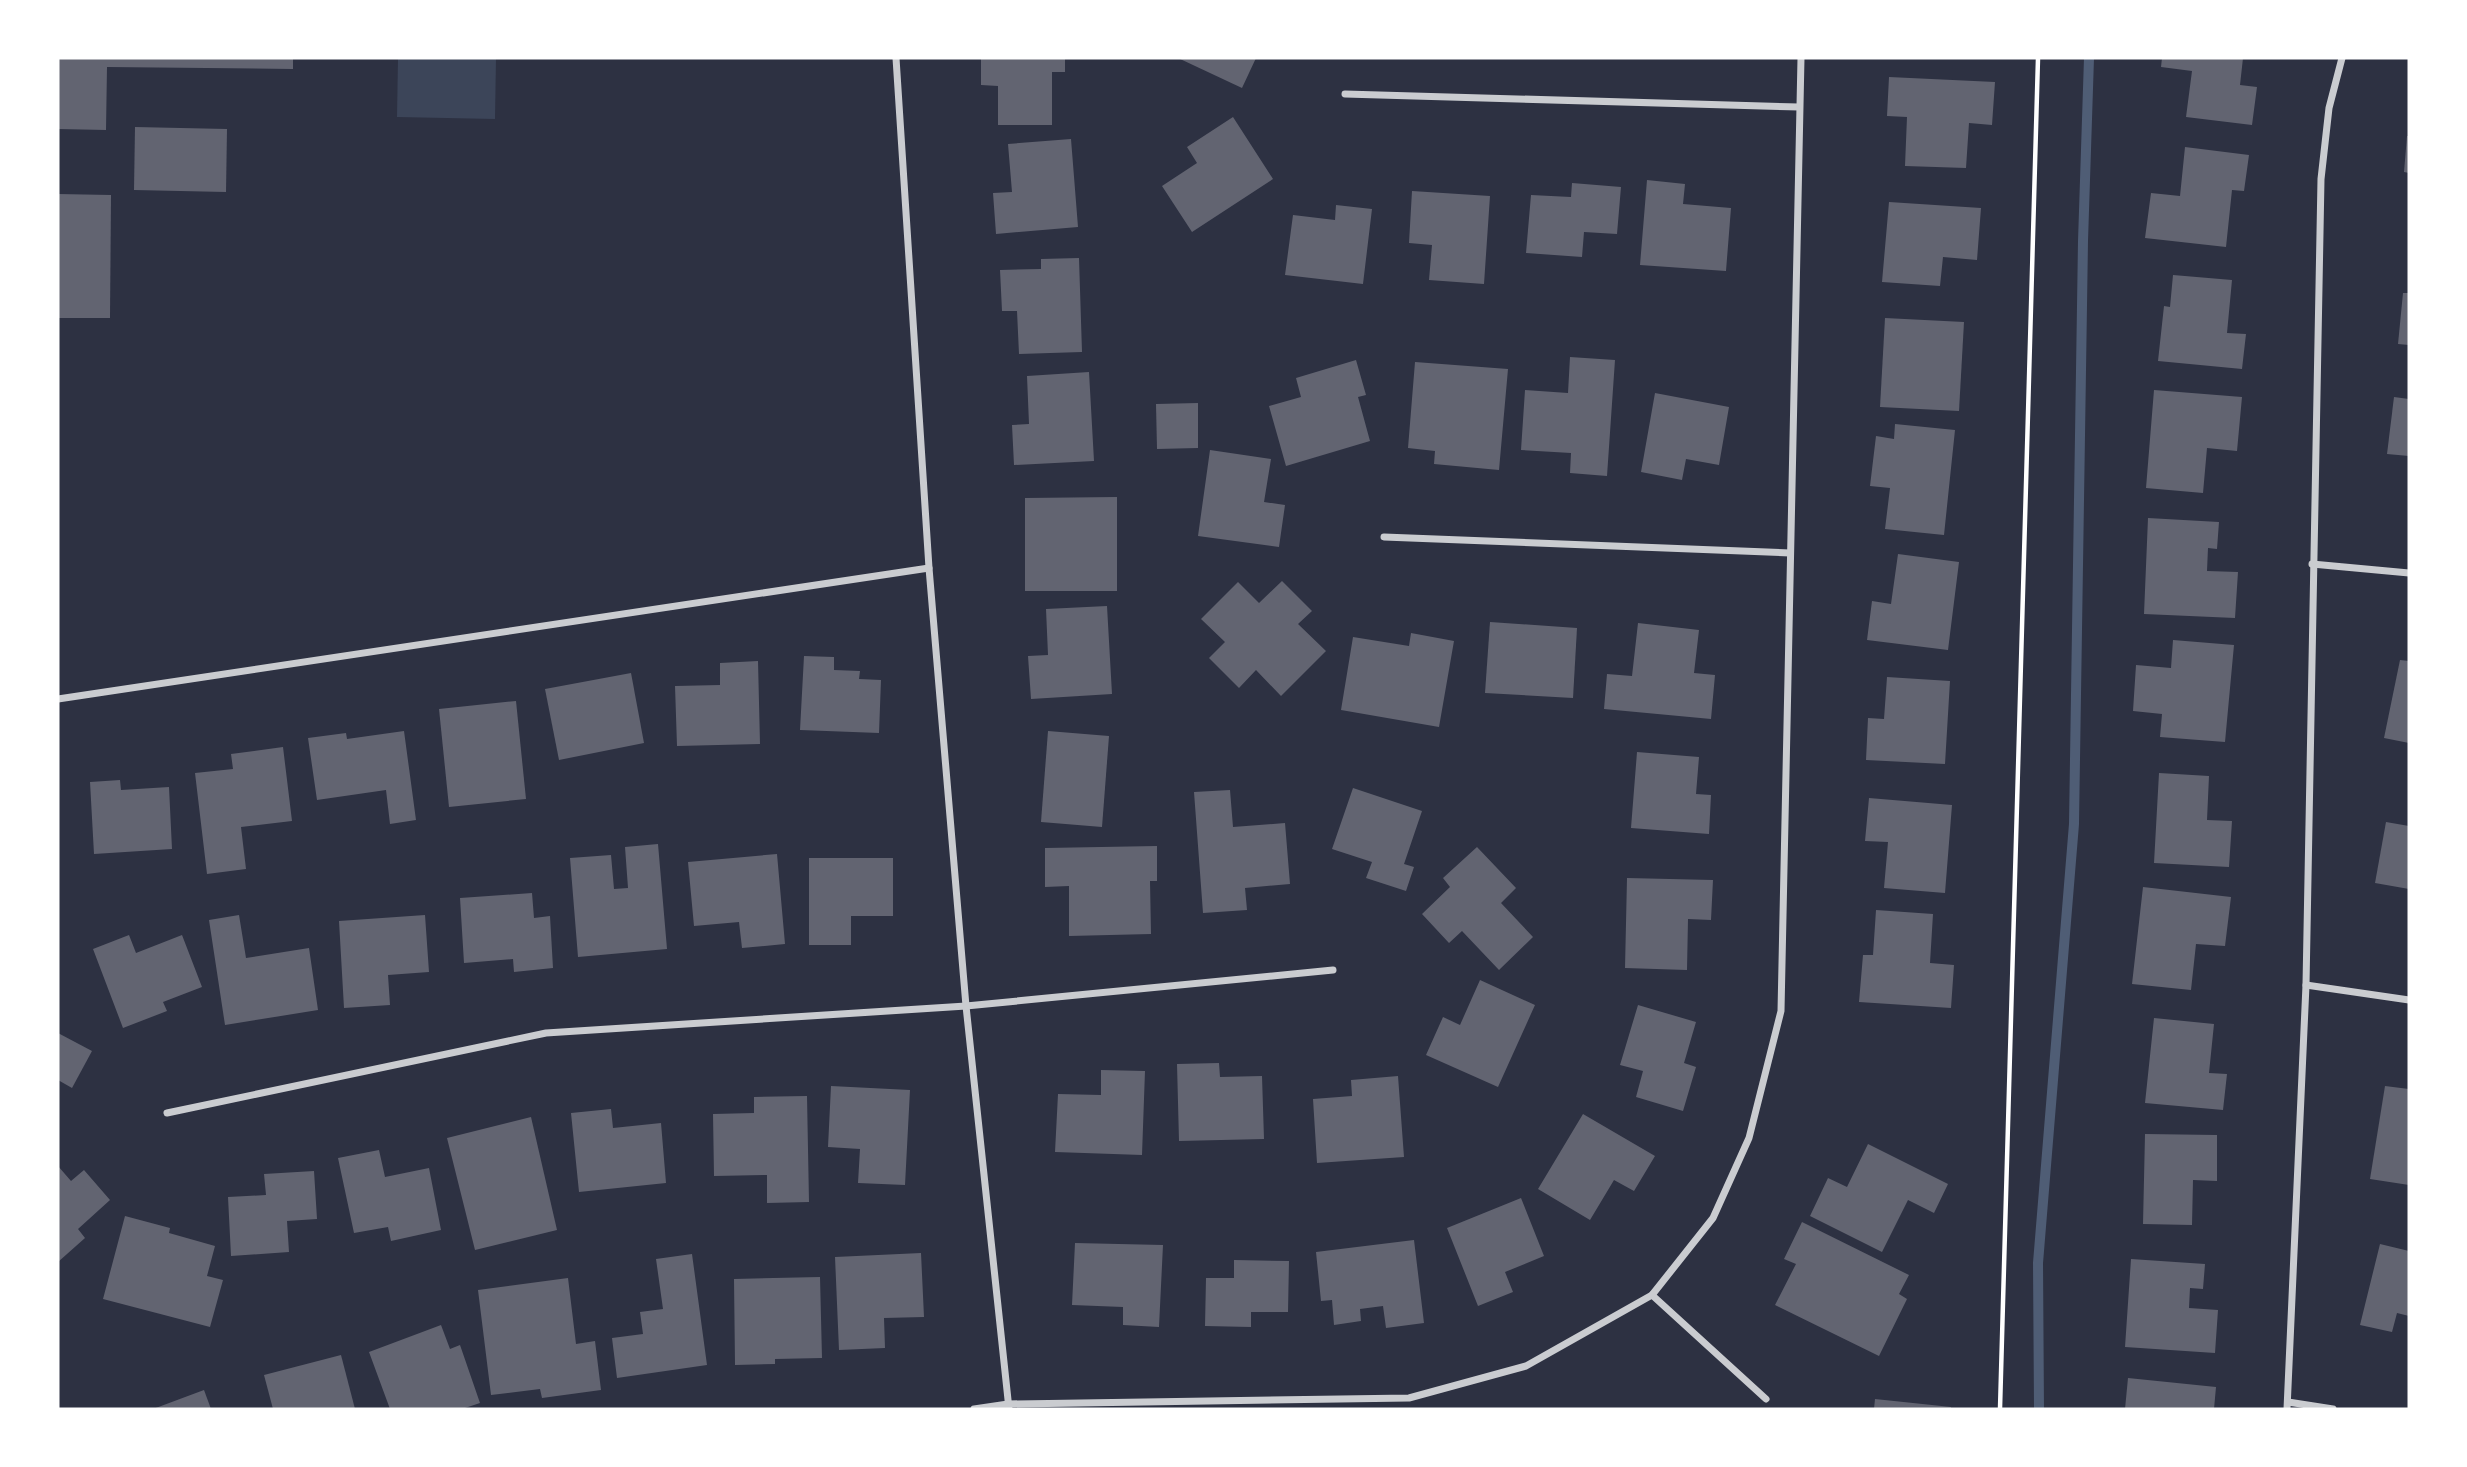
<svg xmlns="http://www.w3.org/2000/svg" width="2467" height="1467" font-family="'PT Sans',sans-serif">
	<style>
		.green { fill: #3c4559 }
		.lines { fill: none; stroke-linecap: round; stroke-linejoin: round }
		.stream { stroke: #4f5d75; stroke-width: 10 }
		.building { fill: #626471 }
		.path { stroke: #fff; stroke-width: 4.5 }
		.minor { stroke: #caccd0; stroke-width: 7 }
	</style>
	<rect width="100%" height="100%" fill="#2d3142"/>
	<path class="green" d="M398,58H496L495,119L397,117Z"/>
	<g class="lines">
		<path class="stream" d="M2039,1409L2038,1263L2074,824L2083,241L2089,58"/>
	</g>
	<g class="building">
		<path d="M58,58H293V69L107,67L106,130L58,129Z"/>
		<path d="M981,58H1065V72H1052V125H998V86L981,85Z"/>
		<path d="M1178,58H1256L1242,88Z"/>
		<path d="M2162,58H2243L2240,85L2257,87L2252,125L2186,117L2192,71L2161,67Z"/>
		<path d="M1889,77L1995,82L1992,125L1969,123L1966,168L1905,166L1907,117L1887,116Z"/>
		<path d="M1233,117L1273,179L1192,232L1162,186L1197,163L1187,147Z"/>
		<path d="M135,127L227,129L226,192L134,190Z"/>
		<path d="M2407,136H2409V173L2404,172Z"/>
		<path d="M1071,139L1078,227L996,234L993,193L1012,192L1008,144Z"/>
		<path d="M2185,147L2249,155L2244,191L2232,190L2226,247L2145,238L2151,193L2180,196Z"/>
		<path d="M1647,180L1685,184L1683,204L1731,208L1726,271L1640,265Z"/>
		<path d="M1572,183L1621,187L1617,234L1584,232L1582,257L1526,253L1531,195L1571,197Z"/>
		<path d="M1412,191L1490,196L1484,284L1429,280L1432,245L1409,243Z"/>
		<path d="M58,194L111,195L110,318H58Z"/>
		<path d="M1889,202L1981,208L1977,260L1943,257L1940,286L1882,282Z"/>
		<path d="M1336,205L1372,209L1363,284L1285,275L1293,215L1335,220Z"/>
		<path d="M1079,258L1082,352L1019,354L1017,311H1002L1000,270L1041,269V259Z"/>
		<path d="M2173,275L2232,280L2227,333L2246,334L2242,369L2158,361L2164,306L2170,307Z"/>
		<path d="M2403,293H2409V345L2398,344Z"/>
		<path d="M1885,318L1964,322L1959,411L1880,407Z"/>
		<path d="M1570,357L1615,360L1607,476L1570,473L1571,453L1521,450L1525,390L1568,393Z"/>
		<path d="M1356,360L1366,395L1358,397L1370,441L1286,466L1269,406L1301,397L1296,378Z"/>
		<path d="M1415,362L1508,369L1499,470L1434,464L1435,451L1408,448Z"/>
		<path d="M1089,372L1094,461L1014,465L1012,425L1029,424L1027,376Z"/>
		<path d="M2154,390L2242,397L2237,451L2207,448L2203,493L2146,488Z"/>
		<path d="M1655,393L1729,407L1719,465L1686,459L1682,480L1641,472Z"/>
		<path d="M2394,397L2409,399V456L2387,454Z"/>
		<path d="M1198,403V448L1157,449L1156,404Z"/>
		<path d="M1895,424L1955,430L1944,535L1885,529L1890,488L1870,486L1876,436L1894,439Z"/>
		<path d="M1210,450L1271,459L1264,502L1285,505L1279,547L1198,536Z"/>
		<path d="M1117,497V591H1025V498Z"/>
		<path d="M2148,518L2219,522L2217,549L2208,548L2207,571L2238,572L2235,618L2144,614Z"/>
		<path d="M1898,554L1959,562L1948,650L1867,640L1872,601L1891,604Z"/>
		<path d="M1282,581L1312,611L1298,624L1326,651L1281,696L1256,670L1239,688L1209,658L1225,642L1201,619L1238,582L1259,603Z"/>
		<path d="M1107,606L1112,694L1031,699L1028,656L1048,655L1046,609Z"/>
		<path d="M1490,622L1577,628L1573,698L1485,693Z"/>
		<path d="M1638,623L1699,630L1694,673L1715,675L1711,719L1604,709L1607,674L1632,676Z"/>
		<path d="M1411,633L1454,641L1439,727L1341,710L1353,637L1409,646Z"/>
		<path d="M2173,640L2234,645L2225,742L2160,737L2162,714L2133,711L2136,665L2171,668Z"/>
		<path d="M804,656L834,657V670L860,671L859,679L881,680L879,733L800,730Z"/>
		<path d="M2400,660L2409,661V743L2384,738Z"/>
		<path d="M758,661L760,744L677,746L675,686L720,685V663Z"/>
		<path d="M631,673L644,743L559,760L545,689Z"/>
		<path d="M1887,677L1950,681L1945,764L1866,760L1868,718L1884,719Z"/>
		<path d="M516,701L526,799L449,807L439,709Z"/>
		<path d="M404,731L416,820L390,824L386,790L317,800L308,738L346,733L347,739Z"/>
		<path d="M1048,731L1109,736L1102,827L1041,822Z"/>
		<path d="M283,747L292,821L241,827L246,869L207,874L195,773L233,769L231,754Z"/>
		<path d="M1637,752L1699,757L1696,794L1711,795L1709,834L1631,828Z"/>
		<path d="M2159,773L2209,776L2207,820L2232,821L2229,867L2154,863Z"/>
		<path d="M120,780L121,790L169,787L172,849L94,854L90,782Z"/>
		<path d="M1353,788L1422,811L1404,864L1414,867L1406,891L1366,878L1372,862L1332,849Z"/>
		<path d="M1230,790L1233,827L1285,823L1290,884L1245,888L1247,910L1203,913L1194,792Z"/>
		<path d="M1869,798L1952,805L1945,893L1884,888L1888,842L1865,841Z"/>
		<path d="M2386,822L2409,826V889L2375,883Z"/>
		<path d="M658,844L667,949L578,957L570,858L611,855L614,889L628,888L625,847Z"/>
		<path d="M1157,846V881H1150L1151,934L1069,936V886L1045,887V848Z"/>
		<path d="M1477,847L1516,888L1501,903L1533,937L1499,970L1462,931L1449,943L1422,914L1450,887L1443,878Z"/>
		<path d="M777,854L785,944L742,948L739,922L694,926L688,862Z"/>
		<path d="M809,858H893V916H851V945H809Z"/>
		<path d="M1627,878L1713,880L1711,920L1688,919L1687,970L1625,968Z"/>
		<path d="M2143,887L2231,897L2225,946L2196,944L2191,990L2132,984Z"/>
		<path d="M532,893L534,918L550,916L553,968L514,972L513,959L464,963L460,898Z"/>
		<path d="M1876,910L1933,914L1930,963L1954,965L1951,1008L1859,1002L1863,955H1873Z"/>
		<path d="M239,915L246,958L309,948L318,1010L225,1025L209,920Z"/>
		<path d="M425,915L429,972L388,975L390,1005L344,1008L339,921Z"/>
		<path d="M129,935L136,953L182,935L202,987L163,1002L167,1011L123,1028L93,949Z"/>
		<path d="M1480,980L1535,1005L1498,1087L1426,1055L1443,1017L1460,1025Z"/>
		<path d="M1638,1005L1696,1022L1684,1063L1696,1067L1683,1111L1636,1097L1643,1071L1620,1065Z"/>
		<path d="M2154,1018L2214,1024L2209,1073L2227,1074L2223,1110L2145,1103Z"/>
		<path d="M58,1033L92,1051L72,1088L58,1080Z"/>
		<path d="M1219,1063L1220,1077L1262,1076L1264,1139L1179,1141L1177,1064Z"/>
		<path d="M1101,1070L1145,1071L1142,1155L1055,1152L1058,1094L1101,1095Z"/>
		<path d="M1398,1076L1404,1157L1317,1163L1313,1099L1352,1096L1351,1080Z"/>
		<path d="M831,1086L910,1090L905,1185L858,1183L860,1149L828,1147Z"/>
		<path d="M2385,1086L2409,1089V1185L2370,1179Z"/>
		<path d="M807,1096L809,1202L767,1203V1175L714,1176L713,1114L754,1113V1097Z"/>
		<path d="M611,1109L613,1128L661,1123L666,1183L579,1192L571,1113Z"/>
		<path d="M1583,1114L1655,1156L1634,1191L1614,1180L1590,1220L1538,1189Z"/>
		<path d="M531,1117L557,1230L475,1250L447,1138Z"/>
		<path d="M2145,1134L2217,1135V1181L2193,1180L2192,1225L2143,1224Z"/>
		<path d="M1868,1144L1948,1184L1934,1213L1908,1200L1882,1252L1810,1216L1828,1178L1847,1187Z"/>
		<path d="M379,1150L385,1177L429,1168L441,1230L391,1241L388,1227L354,1233L338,1158Z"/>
		<path d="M58,1166L71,1181L84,1170L110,1200L78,1229L85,1238L58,1262Z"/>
		<path d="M314,1171L317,1219L287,1221L289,1252L231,1256L228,1197L266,1195L264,1174Z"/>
		<path d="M1521,1198L1544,1256L1505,1272L1513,1292L1478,1306L1447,1228Z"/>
		<path d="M125,1216L170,1228L169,1233L215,1246L207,1276L223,1280L210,1327L103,1299Z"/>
		<path d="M1802,1222L1909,1275L1899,1294L1907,1299L1879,1356L1775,1305L1796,1264L1784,1259Z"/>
		<path d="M1414,1240L1424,1323L1386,1328L1383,1306L1360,1309L1361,1321L1334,1325L1332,1300L1321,1301L1316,1252Z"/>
		<path d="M1075,1243L1163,1245L1159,1327L1123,1325V1307L1072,1305Z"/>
		<path d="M2380,1244L2409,1251V1316L2397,1313L2392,1332L2360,1325Z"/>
		<path d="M921,1253L924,1317L884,1318L885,1348L839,1350L835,1257Z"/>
		<path d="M692,1254L707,1365L617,1378L612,1338L643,1334L640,1312L663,1309L656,1259Z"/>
		<path d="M2131,1259L2205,1264L2203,1289L2190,1288L2189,1308L2218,1310L2215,1353L2125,1347Z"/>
		<path d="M1234,1260L1289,1261L1288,1312H1251V1327L1205,1326L1206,1278H1234Z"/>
		<path d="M820,1277L822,1358L775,1359V1364L735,1365L734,1279Z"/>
		<path d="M568,1278L576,1344L595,1341L601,1390L542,1398L540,1389L491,1395L478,1290Z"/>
		<path d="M441,1325L450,1349L460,1345L480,1403L462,1409H390L369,1352Z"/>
		<path d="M341,1355L355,1409H273L264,1375Z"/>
		<path d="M2128,1378L2216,1387L2214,1409H2125Z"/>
		<path d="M204,1390L211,1409H153Z"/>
		<path d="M1875,1399L1951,1407V1409H1874Z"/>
	</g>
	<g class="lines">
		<path class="path" d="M2000,1409L2038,58"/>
		<g class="minor">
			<path d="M896,58L929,568L966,1006L1009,1409"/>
			<path d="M1345,94L1799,107"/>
			<path d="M1384,537L1790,553"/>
			<path d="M2312,564L2409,573"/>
			<path d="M58,699L929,568"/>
			<path d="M2306,985L2409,1000"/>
			<path d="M167,1113L546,1033L966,1006L1333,970"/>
			<path d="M1652,1295L1766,1399"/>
			<path d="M2288,1402L2333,1409"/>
			<path d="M974,1409L1008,1404L1409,1398L1526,1366L1652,1295L1713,1218L1749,1138L1781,1011L1801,58"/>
			<path d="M2287,1409L2306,985L2321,179L2329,108L2342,58"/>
		</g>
	</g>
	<rect width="2467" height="1467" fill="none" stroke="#ffffff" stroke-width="119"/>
</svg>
